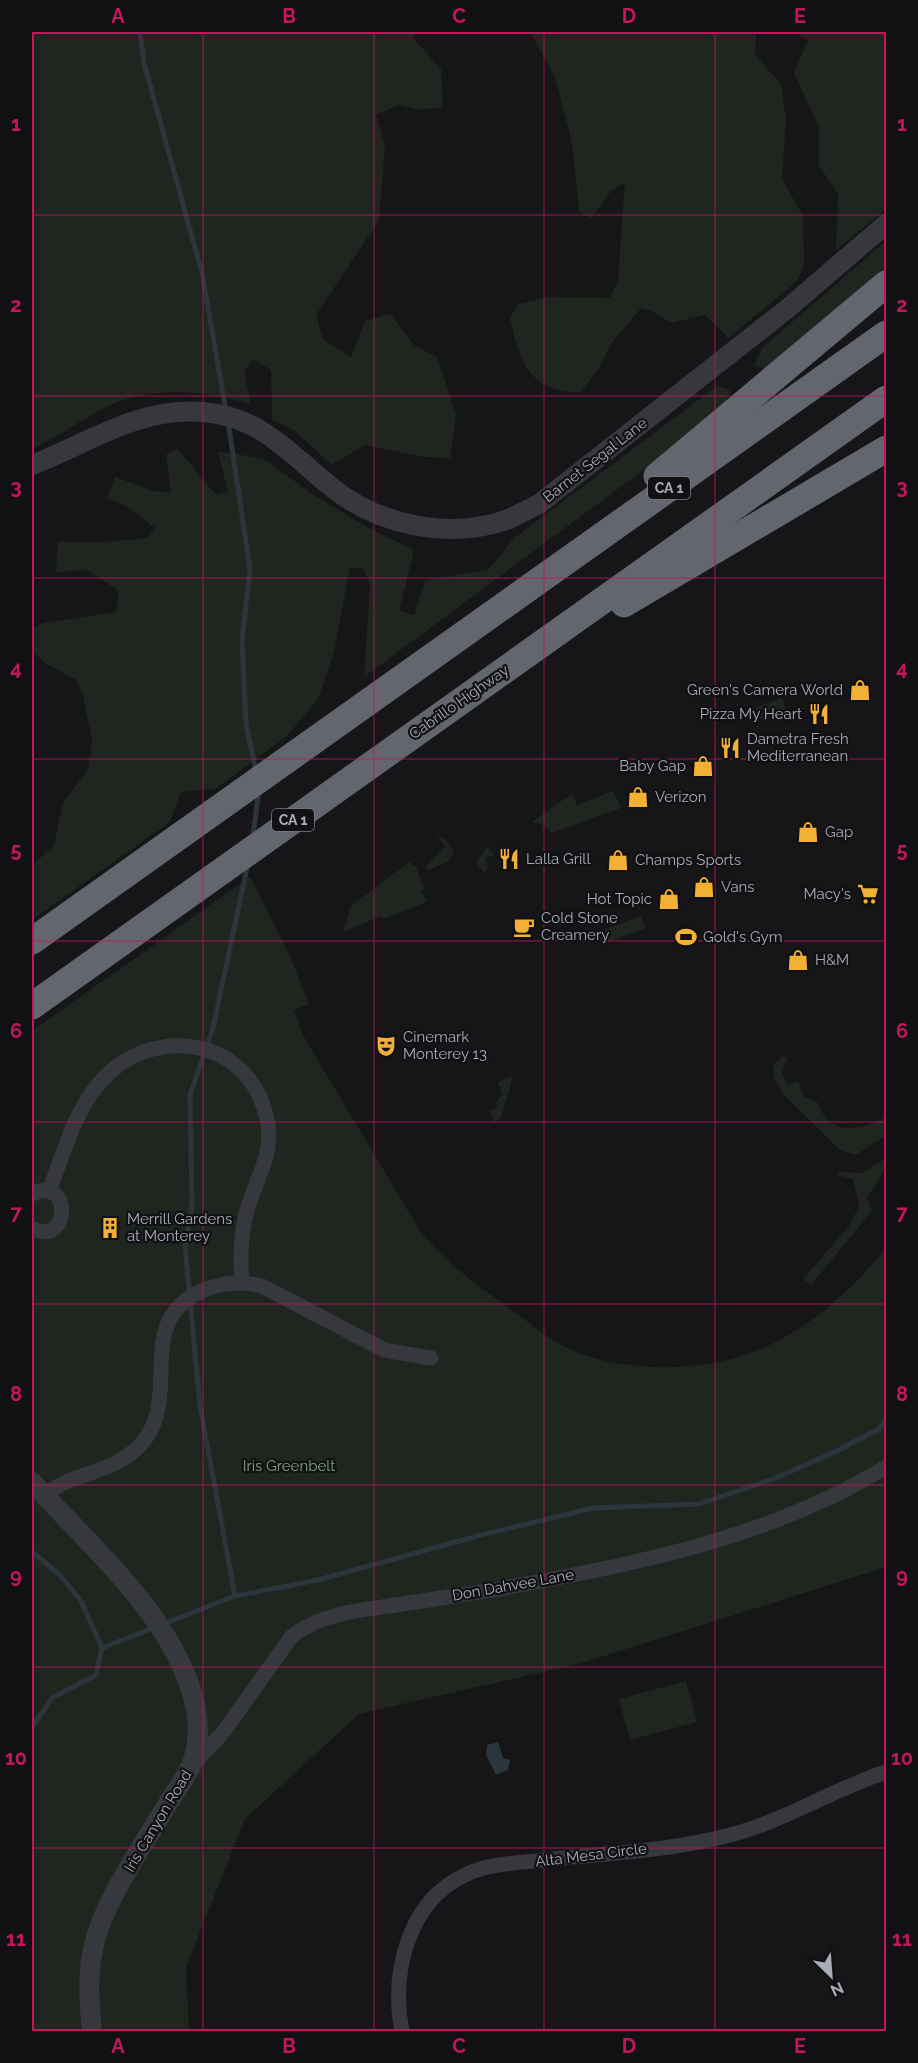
<svg xmlns="http://www.w3.org/2000/svg" width="918" height="2063" font-family="Raleway,sans-serif">
	<style>
		.green { fill: #1e261f }
		.water { fill: #2c353c }
		.lines { fill: none; stroke-linecap: round; stroke-linejoin: round }
		.stream { stroke: #2c353c; stroke-width: 5 }
		.minor { stroke: #37383d; stroke-width: 15 }
		.tertiary { stroke: #37383d; stroke-width: 20 }
		.motorway { stroke: #63666e; stroke-width: 27 }
		.grid { fill: none; stroke: #c2185b; stroke-width: 1.5; stroke-opacity: 0.55 }
		.labels { text-anchor: middle; stroke-width: 4.5; stroke-linejoin: round; paint-order: stroke }
		.shield { fill: #111113; stroke: #7b7e86; stroke-width: 1.5 }
		.shield-label { font-size: 14px; font-weight: bold; fill: #a8adb8 }
		.street-label { font-size: 15px; fill: #a8adb8; stroke: #111113 }
		.poi-label { font-size: 15px; fill: #a8adb8; stroke: #111113; text-anchor: start }
		.park-label { font-size: 15px; fill: #7fa381; stroke: #111113 }
		.neatline { fill: none; stroke: #c2185b; stroke-width: 2 }
		.grid-label { font-size: 20px; text-anchor: middle; font-weight: bold; fill: #c2185b }
	</style>
	<rect width="100%" height="100%" fill="#161618"/>
	<g class="green">
		<path d="M32,32H414V39L441,69L443,107L418,110L398,105L376,115L385,147L379,220L316,315L323,339L351,357L365,321L390,314L414,345L437,357L456,415L450,458L425,457L365,445L332,465L294,430L272,420L271,370L253,359L244,371L251,404C204,390 145,385 101,410C77,423 56,437 32,449Z"/>
		<path d="M530,32H756L755,55L781,84L786,119L782,179L803,216L804,265L798,280L729,338L705,315L671,323L654,312L641,308L611,344L599,368L580,393C571,391 560,392 552,388C522,377 517,346 510,318L518,304L549,297L610,298L618,280L625,182L611,191L591,218L579,211L572,143L555,77Z"/>
		<path d="M794,32H886V209L836,250L838,193L819,166V127L794,73L808,41Z"/>
		<path d="M886,241V271L769,368L754,367L762,348Z"/>
		<path d="M717,386L730,390L723,411L364,677L370,585L364,569L350,567L334,652L318,699L287,736L215,789L181,792L170,822L32,920V866L54,845L63,803L88,770L92,742L84,699L77,680L45,663L32,651V628L44,623L116,612L119,591L87,570L56,572L58,542H104L147,538L155,528L126,506L107,498L115,477L153,491L171,493L166,455L177,448L216,495L228,492L218,451L264,459L314,495L365,526L414,550L399,611L414,615L425,581L489,569L514,538Z"/>
		<path d="M782,698L786,711L761,720L756,707Z"/>
		<path d="M613,791L621,808L552,833L542,824L532,822L567,797L573,795L577,805Z"/>
		<path d="M436,835L445,839L454,853L447,862L429,870L425,867L446,846Z"/>
		<path d="M487,847L494,855L485,858L488,868L484,873L476,862Z"/>
		<path d="M409,862L416,867L424,889L421,891L427,902L383,919L381,916L343,932L351,906Z"/>
		<path d="M250,877L289,954L309,1004L294,1010L303,1035L420,1231C446,1263 476,1284 509,1308C527,1320 545,1337 565,1347C593,1361 623,1365 653,1367C757,1371 821,1324 886,1249V1567L582,1663L359,1714L245,1819L186,1967L189,2031H32V1031Z"/>
		<path d="M641,916L646,928L602,944L598,932Z"/>
		<path d="M784,1056L787,1059L782,1073L788,1085L798,1082L805,1098L817,1102C820,1107 823,1115 827,1119C842,1135 871,1127 886,1116V1135L856,1155L840,1150L782,1093L774,1078L773,1068L775,1063Z"/>
		<path d="M511,1076L512,1080L501,1118L494,1122L490,1111L495,1109L498,1098L503,1096L498,1082Z"/>
		<path d="M886,1158V1168L867,1198L872,1211L811,1285L803,1279L850,1225L859,1206L853,1179L838,1175V1172L863,1173Z"/>
		<path d="M686,1681L697,1722L630,1740L619,1699Z"/>
	</g>
	<path class="water" d="M498,1742L503,1758L510,1760L508,1770L496,1775L486,1755L487,1745Z"/>
	<g class="lines">
		<g class="stream">
			<path d="M140,32L144,63L202,273L226,411"/>
			<path d="M228,421L250,569L242,640L246,724L256,771"/>
			<path d="M253,836L259,789"/>
			<path d="M32,1552L59,1574L81,1601L102,1648L96,1675L52,1698L32,1727"/>
			<path d="M235,1596L200,1406L185,1246L192,1204L190,1095L213,1028L248,863"/>
			<path d="M102,1648L235,1596L318,1580L481,1535L593,1508L699,1504L776,1478L835,1452L879,1429L886,1420"/>
		</g>
		<g class="minor">
			<path d="M49,1192C62,1156 75,1110 101,1081C153,1023 250,1037 267,1119C275,1153 256,1178 247,1210C240,1234 240,1257 242,1282"/>
			<path d="M32,1194C72,1173 71,1249 32,1228"/>
			<path d="M44,1495C76,1470 120,1474 146,1438C180,1389 134,1319 204,1290C223,1282 242,1281 262,1286L384,1350L431,1358"/>
			<path d="M193,1764L221,1735L291,1637C322,1612 364,1610 402,1604C440,1598 478,1593 515,1586C644,1562 773,1536 886,1467"/>
			<path d="M402,2032C391,1974 407,1902 465,1875C489,1863 519,1863 545,1860C606,1853 671,1851 730,1835C785,1821 833,1789 886,1772"/>
		</g>
		<g class="tertiary">
			<path d="M32,465C89,443 138,407 203,412C261,417 288,452 330,486C377,525 448,540 506,520C517,516 528,509 539,504L787,309L886,224"/>
			<path d="M32,1482C76,1530 135,1584 168,1640C190,1677 208,1724 191,1766C185,1779 175,1792 167,1805C145,1842 119,1879 102,1920C86,1959 88,1991 92,2032"/>
		</g>
		<g class="motorway">
			<path d="M657,476L886,284"/>
			<path d="M624,604L886,449"/>
			<path d="M32,941L886,334"/>
			<path d="M32,1006L886,399"/>
		</g>
	</g>
	<path class="grid" d="M203,32V2032M374,32V2032M544,32V2032M715,32V2032M32,215H886M32,396H886M32,578H886M32,759H886M32,941H886M32,1122H886M32,1304H886M32,1485H886M32,1667H886M32,1848H886"/>
	<defs>
		<symbol id="shop-bare" viewBox="-9 -9 18 18"><path d="M-5-2.5h2.3a2.7 3.5 0 0 1 5.4 0H5L5.5 6h-11ZM-1.5-2.5h3a1.5 2.3 0 0 0-3 0Z" fill="#f2b134" stroke="#111113" stroke-width="2.5" paint-order="stroke"/></symbol>
		<symbol id="restaurant-bare" viewBox="-9 -9 18 18"><path d="M-5-6h1v4h1v-4h1v4h1v-4h1v5L-1.5 .5V6h-2V.5L-5-1ZM5-6V6H3V1.5H1.5Q1.5-4 5-6Z" fill="#f2b134" stroke="#111113" stroke-width="2.5" paint-order="stroke"/></symbol>
		<symbol id="supermarket-bare" viewBox="-9 -9 18 18"><path d="M-6-5.5h2.5l.6 2H6L4.5 2H-2.5L-4.4-4H-6ZM-1.5 3.2a1.3 1.3 0 1 0 .1 0ZM3 3.2a1.3 1.3 0 1 0 .1 0Z" fill="#f2b134" stroke="#111113" stroke-width="2.5" paint-order="stroke"/></symbol>
		<symbol id="cafe-bare" viewBox="-9 -9 18 18"><path d="M-5.5-4.5H6V0H3Q3 3.5 0 3.5H-2.5Q-5.5 3.5-5.5 0ZM3-3.2v2h1.7v-2ZM-6 4.5H4V6H-6Z" fill="#f2b134" stroke="#111113" stroke-width="2.5" paint-order="stroke"/></symbol>
		<symbol id="stadium-bare" viewBox="-9 -9 18 18"><path d="M0-5a6.5 5 0 1 0 0 10a6.5 5 0 1 0 0-10ZM-3.5-1.8h7v3.6h-7Z" fill="#f2b134" stroke="#111113" stroke-width="2.5" paint-order="stroke"/></symbol>
		<symbol id="theatre-bare" viewBox="-9 -9 18 18"><path d="M-5-5.5Q0-4 5-5.5V0Q5 5 0 6Q-5 5-5 0ZM-3.3-2.5H-1v1.5H-3.3ZM1-2.5H3.3v1.5H1ZM-2.8 1Q0 5.5 2.8 1Z" fill="#f2b134" stroke="#111113" stroke-width="2.5" paint-order="stroke"/></symbol>
		<symbol id="building-bare" viewBox="-9 -9 18 18"><path d="M-4-6H4V6H1V3H-1V6H-4ZM-2.5-4.3h1.7v1.8h-1.7ZM.8-4.3h1.7v1.8H.8ZM-2.5-1h1.7V.8h-1.7ZM.8-1h1.7V.8H.8Z" fill="#f2b134" stroke="#111113" stroke-width="2.5" paint-order="stroke"/></symbol>
	</defs>
	<g fill-rule="evenodd">
		<use href="#shop-bare" x="845" y="675" width="30" height="30"/>
		<use href="#restaurant-bare" x="804" y="699" width="30" height="30"/>
		<use href="#restaurant-bare" x="715" y="733" width="30" height="30"/>
		<use href="#shop-bare" x="688" y="751" width="30" height="30"/>
		<use href="#shop-bare" x="623" y="782" width="30" height="30"/>
		<use href="#shop-bare" x="793" y="817" width="30" height="30"/>
		<use href="#restaurant-bare" x="494" y="844" width="30" height="30"/>
		<use href="#shop-bare" x="603" y="845" width="30" height="30"/>
		<use href="#shop-bare" x="689" y="872" width="30" height="30"/>
		<use href="#supermarket-bare" x="853" y="879" width="30" height="30"/>
		<use href="#shop-bare" x="654" y="884" width="30" height="30"/>
		<use href="#cafe-bare" x="509" y="912" width="30" height="30"/>
		<use href="#stadium-bare" x="671" y="922" width="30" height="30"/>
		<use href="#shop-bare" x="783" y="945" width="30" height="30"/>
		<use href="#theatre-bare" x="371" y="1031" width="30" height="30"/>
		<use href="#building-bare" x="95" y="1213" width="30" height="30"/>
	</g>
	<g class="labels">
		<g class="shield">
			<rect x="648" y="477" width="42" height="22" rx="4.5"/>
			<rect x="272" y="809" width="42" height="22" rx="4.5"/>
		</g>
		<g class="shield-label">
			<text x="669" y="493">CA 1</text>
			<text x="293" y="825">CA 1</text>
		</g>
		<g class="street-label">
			<text transform="translate(595 460) rotate(-38)" y="5">Barnet Segal Lane</text>
			<text transform="translate(459 702) rotate(-35)" y="5">Cabrillo Highway</text>
			<text transform="translate(513 1585) rotate(-10)" y="5">Don Dahvee Lane</text>
			<text transform="translate(158 1821) rotate(-59)" y="5">Iris Canyon Road</text>
			<text transform="translate(591 1855) rotate(-7)" y="5">Alta Mesa Circle</text>
		</g>
		<g class="poi-label">
			<text x="843" y="695" text-anchor="end">Green's Camera World</text>
			<text x="802" y="719" text-anchor="end">Pizza My Heart</text>
			<text x="747" y="744">Dametra Fresh<tspan x="747" dy="17">Mediterranean</tspan></text>
			<text x="686" y="771" text-anchor="end">Baby Gap</text>
			<text x="655" y="802">Verizon</text>
			<text x="825" y="837">Gap</text>
			<text x="526" y="864">Lalla Grill</text>
			<text x="635" y="865">Champs Sports</text>
			<text x="721" y="892">Vans</text>
			<text x="851" y="899" text-anchor="end">Macy's</text>
			<text x="652" y="904" text-anchor="end">Hot Topic</text>
			<text x="541" y="923">Cold Stone<tspan x="541" dy="17">Creamery</tspan></text>
			<text x="703" y="942">Gold's Gym</text>
			<text x="815" y="965">H&amp;M</text>
			<text x="403" y="1042">Cinemark<tspan x="403" dy="17">Monterey 13</tspan></text>
			<text x="127" y="1224">Merrill Gardens<tspan x="127" dy="17">at Monterey</tspan></text>
		</g>
		<g class="park-label">
			<text x="289" y="1471">Iris Greenbelt</text>
		</g>
	</g>
	<rect width="918" height="2063" fill="none" stroke="#111113" stroke-width="66"/>
	<g transform="translate(831 1976) rotate(155)" stroke="#111113" stroke-width="4.5" paint-order="stroke">
	<path d="M0-4.5L10 22L0 15L-10 22Z" fill="#a8adb8"/>
	<text y="-9" font-size="16" font-weight="bold" text-anchor="middle" fill="#a8adb8">N</text>
	</g>
	<rect x="33" y="33" width="852" height="1997" class="neatline"/>
	<g class="grid-label">
		<text x="118" y="23">A</text>
		<text x="289" y="23">B</text>
		<text x="459" y="23">C</text>
		<text x="629" y="23">D</text>
		<text x="800" y="23">E</text>
		<text x="16" y="131">1</text>
		<text x="902" y="131">1</text>
		<text x="16" y="312">2</text>
		<text x="902" y="312">2</text>
		<text x="16" y="494">3</text>
		<text x="902" y="494">3</text>
		<text x="16" y="675">4</text>
		<text x="902" y="675">4</text>
		<text x="16" y="857">5</text>
		<text x="902" y="857">5</text>
		<text x="16" y="1038">6</text>
		<text x="902" y="1038">6</text>
		<text x="16" y="1220">7</text>
		<text x="902" y="1220">7</text>
		<text x="16" y="1401">8</text>
		<text x="902" y="1401">8</text>
		<text x="16" y="1583">9</text>
		<text x="902" y="1583">9</text>
		<text x="16" y="1765">10</text>
		<text x="902" y="1765">10</text>
		<text x="16" y="1946">11</text>
		<text x="902" y="1946">11</text>
		<text x="118" y="2053">A</text>
		<text x="289" y="2053">B</text>
		<text x="459" y="2053">C</text>
		<text x="629" y="2053">D</text>
		<text x="800" y="2053">E</text>
	</g>
</svg>
